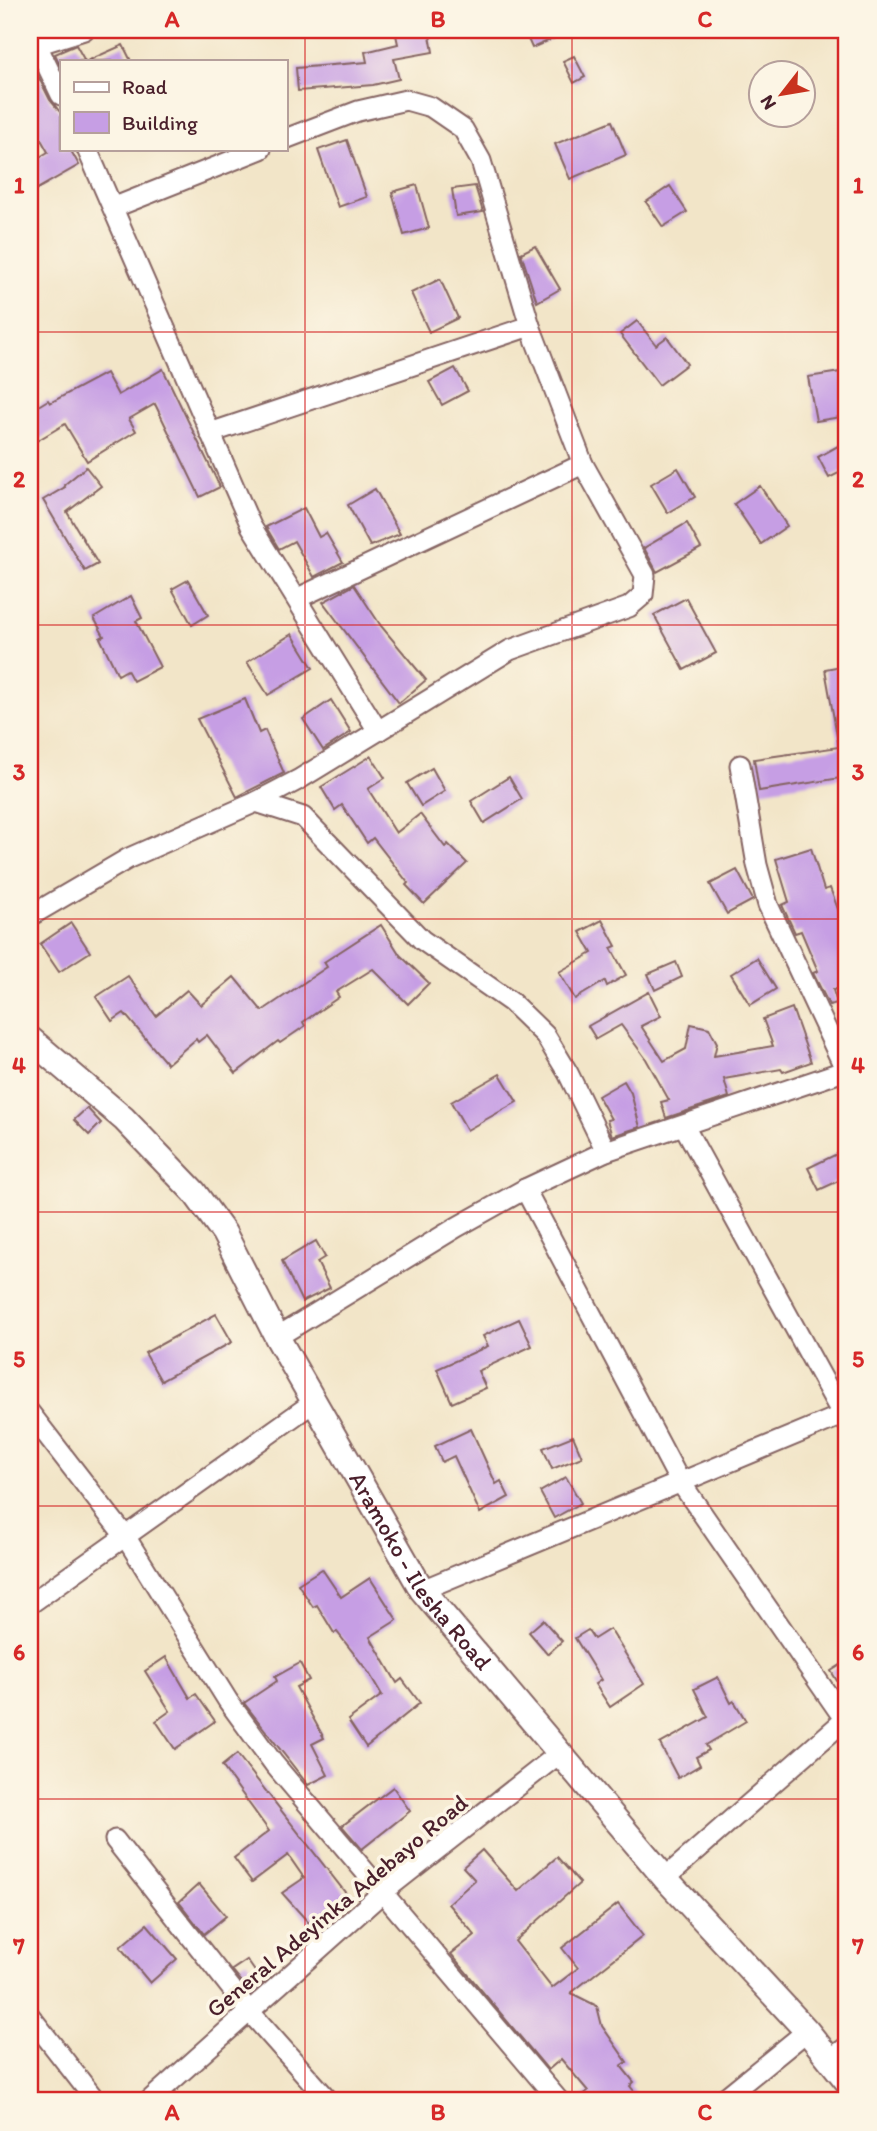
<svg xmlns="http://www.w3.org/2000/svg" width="877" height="2131" font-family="Itim,sans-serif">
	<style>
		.building { fill: #c69ee4 }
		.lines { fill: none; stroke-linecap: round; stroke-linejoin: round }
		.minor-casing { stroke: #856462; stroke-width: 23 }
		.major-casing { stroke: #856462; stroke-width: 28 }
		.minor { stroke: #fff; stroke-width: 19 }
		.major { stroke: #fff; stroke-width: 24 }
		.grid { fill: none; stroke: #d62828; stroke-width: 2; stroke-opacity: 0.55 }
		.labels { text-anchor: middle; stroke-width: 7; stroke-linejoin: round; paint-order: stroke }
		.street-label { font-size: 24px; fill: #4a1f2b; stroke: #fcf5e5 }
		.neatline { fill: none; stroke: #d62828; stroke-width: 2.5 }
		.grid-label { font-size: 23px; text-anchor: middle; font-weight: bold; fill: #d62828 }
	</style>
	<rect width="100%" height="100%" fill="#fcf5e5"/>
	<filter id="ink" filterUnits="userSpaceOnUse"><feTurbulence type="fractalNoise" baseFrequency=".0143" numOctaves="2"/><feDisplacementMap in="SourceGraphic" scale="14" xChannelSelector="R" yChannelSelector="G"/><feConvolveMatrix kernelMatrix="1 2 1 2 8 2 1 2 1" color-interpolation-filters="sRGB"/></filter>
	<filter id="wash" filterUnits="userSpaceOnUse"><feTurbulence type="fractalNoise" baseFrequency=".00686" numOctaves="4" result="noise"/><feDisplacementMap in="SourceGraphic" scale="28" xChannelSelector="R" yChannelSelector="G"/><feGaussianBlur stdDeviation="1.57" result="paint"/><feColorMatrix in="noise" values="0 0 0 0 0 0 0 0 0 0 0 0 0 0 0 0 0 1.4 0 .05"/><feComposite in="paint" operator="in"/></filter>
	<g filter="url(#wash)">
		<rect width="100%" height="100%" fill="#f2e5c8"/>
		<g id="blocks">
			<g class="building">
				<path d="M395,30H429L433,52L394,59L399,79L373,85L298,91L296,68L367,62L365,52L398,44Z"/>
				<path d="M524,30H573L532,48Z"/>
				<path d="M76,45L85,61H61V67L55,54Z"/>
				<path d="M123,45L131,61H87Z"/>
				<path d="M574,56L585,77L574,83L563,61Z"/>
				<path d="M36,72L50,100L61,113V149H70L79,165L30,193V163L48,152L30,120V75Z"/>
				<path d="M612,121L626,155L570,179L555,144Z"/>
				<path d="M347,140L367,197L338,207L318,150Z"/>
				<path d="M417,185L429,228L404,235L392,192Z"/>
				<path d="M475,186L483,212L456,216L452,189Z"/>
				<path d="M670,186L687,212L663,227L646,202Z"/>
				<path d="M535,246L560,289L537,302L521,253Z"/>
				<path d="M440,279L458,318L429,332L411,293Z"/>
				<path d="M637,321L656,345L667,337L687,364L659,385L620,334Z"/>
				<path d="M455,368L468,391L442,405L429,382Z"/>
				<path d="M163,369L220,487L200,497L155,404L129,419L136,431L87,461L65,424L30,445V411L48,400L50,403L106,373L118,395Z"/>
				<path d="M847,371V416L816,421L808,377Z"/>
				<path d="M847,441V469L829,478L818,457Z"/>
				<path d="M86,467L101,486L67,512L98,564L85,571L43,500L65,487L64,485Z"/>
				<path d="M678,468L695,497L668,513L651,484Z"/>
				<path d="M760,486L787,526L761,544L734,504Z"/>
				<path d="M375,489L400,534L370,546L348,505Z"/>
				<path d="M304,508L319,537L326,533L343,562L314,577L294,541L279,549L266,527Z"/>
				<path d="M687,523L701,548L657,572L644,548Z"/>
				<path d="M188,580L208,615L192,625L172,589Z"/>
				<path d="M354,585L381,626L426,680L399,703L323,602Z"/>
				<path d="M131,596L142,618L136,621L160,667L133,681L127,670L118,675L100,638L104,636L94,618Z"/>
				<path d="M686,598L716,653L684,670L654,615Z"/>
				<path d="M292,634L313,668L268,695L247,662Z"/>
				<path d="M847,665V777L759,791L754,759L839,747L825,669Z"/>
				<path d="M245,699L259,733L265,730L284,773L237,797L197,719Z"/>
				<path d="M331,700L351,732L323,750L303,719Z"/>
				<path d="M371,756L385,778L368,789L396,833L420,814L445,847L448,844L467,863L424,904L406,885L408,883L373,838L367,843L342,805L335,810L321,787Z"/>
				<path d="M432,768L445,791L421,806L407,783Z"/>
				<path d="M509,777L522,799L484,823L471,801Z"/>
				<path d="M811,848L824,890L830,888L844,925L847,923V950L841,953L847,986L833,990L837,1003L829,1005L813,973L818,971L801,931L795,933L782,905L789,902L776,859Z"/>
				<path d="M737,870L753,900L727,914L710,884Z"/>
				<path d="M602,920L616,946L611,948L626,975L607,986L605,981L575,999L559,972L592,953L580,932Z"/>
				<path d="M71,923L90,952L59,972L40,944Z"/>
				<path d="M381,925L400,955L429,983L408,1004L373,969L336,992L339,997L303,1022L305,1026L280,1043L278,1041L236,1073L207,1035L198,1042L196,1039L167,1064L124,1013L112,1021L96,997L128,976L156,1016L187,990L201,1005L234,977L262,1011L327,967L324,962Z"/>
				<path d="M757,958L776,989L750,1005L731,974Z"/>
				<path d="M676,962L682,977L655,990L648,974Z"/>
				<path d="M649,992L661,1016L641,1026L664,1061L686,1049L691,1024L709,1028L717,1043L714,1056L773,1046L763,1019L792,1008L811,1062L783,1072L781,1069L724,1079L729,1097L666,1118L661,1102L669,1100L646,1059L621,1025L596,1039L588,1026Z"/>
				<path d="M500,1074L517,1102L467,1130L451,1102Z"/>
				<path d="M624,1081L631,1093L640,1127L612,1136L607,1120L611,1119L598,1096Z"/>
				<path d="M87,1108L101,1123L89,1135L74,1120Z"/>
				<path d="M847,1149V1177L819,1190L808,1168Z"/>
				<path d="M316,1241L325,1257L317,1262L330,1288L302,1302L282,1261Z"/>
				<path d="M216,1314L232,1342L161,1381L145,1353Z"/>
				<path d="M519,1319L532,1346L478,1371L486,1388L452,1403L437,1369L488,1346L483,1336Z"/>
				<path d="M471,1429L496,1484L501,1481L509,1497L480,1513L454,1456L442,1462L435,1446Z"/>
				<path d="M573,1436L582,1457L552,1469L543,1448Z"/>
				<path d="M566,1477L581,1503L554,1518L540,1492Z"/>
				<path d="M322,1569L341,1597L370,1578L397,1620L370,1637L397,1683L402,1679L420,1703L366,1747L348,1720L382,1695L369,1673L337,1632L334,1633L317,1605L313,1607L298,1584Z"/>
				<path d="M543,1620L562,1641L548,1654L529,1632Z"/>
				<path d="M610,1629L644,1684L610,1707L595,1684L601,1680L575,1638L588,1630L594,1639Z"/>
				<path d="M166,1657L190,1698L196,1694L215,1721L175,1749L156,1721L170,1711L145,1671Z"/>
				<path d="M847,1661V1697L831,1671Z"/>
				<path d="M300,1663L309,1680L296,1687L324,1738L312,1744L328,1775L308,1785L244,1703L277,1681L275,1677Z"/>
				<path d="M718,1677L731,1703L734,1701L746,1721L706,1745L709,1750L696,1757L700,1765L678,1778L660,1744L708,1717L694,1689Z"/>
				<path d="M237,1754L351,1900L317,1932L282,1893L304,1878L288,1855L252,1882L234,1858L269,1831L222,1766Z"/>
				<path d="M393,1787L410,1811L362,1849L342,1826Z"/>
				<path d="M482,1850L518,1891L557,1857L580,1883L515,1941L552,1988L578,1968L562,1948L618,1904L643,1936L571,1993L597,2006L602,2026L627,2062L621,2066L634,2082L630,2086L642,2101H576L588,2091L561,2059L548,2070L451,1954L475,1935L448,1904L475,1880L463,1867Z"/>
				<path d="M199,1884L226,1916L204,1934L179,1902Z"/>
				<path d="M147,1924L177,1959L150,1983L120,1947Z"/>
				<path d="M247,1960L263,1983L250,1992L232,1970Z"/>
			</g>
		</g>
	</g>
	<g filter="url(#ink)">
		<use href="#blocks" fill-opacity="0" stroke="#856462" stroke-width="2"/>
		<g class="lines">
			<defs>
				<g id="minor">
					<path d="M37,45L61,95"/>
					<path d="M30,47L84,30"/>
					<path d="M87,149L251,526L378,731"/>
					<path d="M115,207L261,149"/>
					<path d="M210,433L530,326"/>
					<path d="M298,598L583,464"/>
					<path d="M740,765L757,865L768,905L847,1073"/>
					<path d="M256,802L303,817L422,940L511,1002L545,1035L568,1073L606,1151"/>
					<path d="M30,916L129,858L256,802L298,780L510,650L629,607L643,595L645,575L583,464L530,326L481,161L463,129L431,107L406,100L358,111L285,139"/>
					<path d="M684,1126L847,1423"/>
					<path d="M525,1189L679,1480L847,1723"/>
					<path d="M277,1337L457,1227L525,1189L606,1151L847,1070"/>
					<path d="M30,1413L125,1536L228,1701L274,1764L559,2101"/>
					<path d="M422,1590L847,1413"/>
					<path d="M30,1604L314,1402"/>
					<path d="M115,1840L249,2011L329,2101"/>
					<path d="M665,1878L847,1718"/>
					<path d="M30,2016L96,2101"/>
					<path d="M828,2060L847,2047"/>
					<path d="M149,2101L383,1892L560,1753"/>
					<path d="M721,2101L807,2031"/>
				</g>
				<g id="major">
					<path id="s1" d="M30,1039L124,1119L194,1192L224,1233L277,1337L422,1590L665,1878L807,2031L847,2081"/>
				</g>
			</defs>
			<use href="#minor" class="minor-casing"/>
			<use href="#major" class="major-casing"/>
			<use href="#minor" class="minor"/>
			<use href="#major" class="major"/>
		</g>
	</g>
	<path class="grid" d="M305,30V2101M572,30V2101M30,332H847M30,625H847M30,919H847M30,1212H847M30,1506H847M30,1799H847"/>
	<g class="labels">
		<g class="street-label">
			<text dy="8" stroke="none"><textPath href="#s1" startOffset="667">Aramoko - Ilesha Road</textPath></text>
			<text transform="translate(337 1906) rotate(-40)" y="8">General Adeyinka Adebayo Road</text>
		</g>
	</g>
	<rect width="877" height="2131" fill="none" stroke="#fcf5e5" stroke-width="77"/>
	<rect x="60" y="60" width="228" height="91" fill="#fcf5e5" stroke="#b59f9b" stroke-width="2"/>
	<rect x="74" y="82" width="35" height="10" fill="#ffffff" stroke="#b59f9b" stroke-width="2"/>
	<text x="122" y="94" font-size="21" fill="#4a1f2b">Road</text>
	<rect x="74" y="112" width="35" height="21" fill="#c69ee4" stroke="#b59f9b" stroke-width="2"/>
	<text x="122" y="130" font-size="21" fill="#4a1f2b">Building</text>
	<g transform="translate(782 94) rotate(239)"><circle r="33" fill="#fcf5e5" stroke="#b59f9b" stroke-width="2"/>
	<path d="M0-5L12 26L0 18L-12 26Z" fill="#c8321e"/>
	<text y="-10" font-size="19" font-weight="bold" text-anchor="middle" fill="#4a1f2b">N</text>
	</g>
	<rect x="38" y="38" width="800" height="2054" class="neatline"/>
	<g class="grid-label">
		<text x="172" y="27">A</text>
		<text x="438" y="27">B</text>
		<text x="705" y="27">C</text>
		<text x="19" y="193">1</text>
		<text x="858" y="193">1</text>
		<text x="19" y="487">2</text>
		<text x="858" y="487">2</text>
		<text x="19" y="780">3</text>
		<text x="858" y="780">3</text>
		<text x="19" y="1073">4</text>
		<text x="858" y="1073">4</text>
		<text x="19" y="1367">5</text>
		<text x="858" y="1367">5</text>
		<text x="19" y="1660">6</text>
		<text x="858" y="1660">6</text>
		<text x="19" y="1954">7</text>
		<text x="858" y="1954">7</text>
		<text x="172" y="2120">A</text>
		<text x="438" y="2120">B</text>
		<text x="705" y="2120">C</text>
	</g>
</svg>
